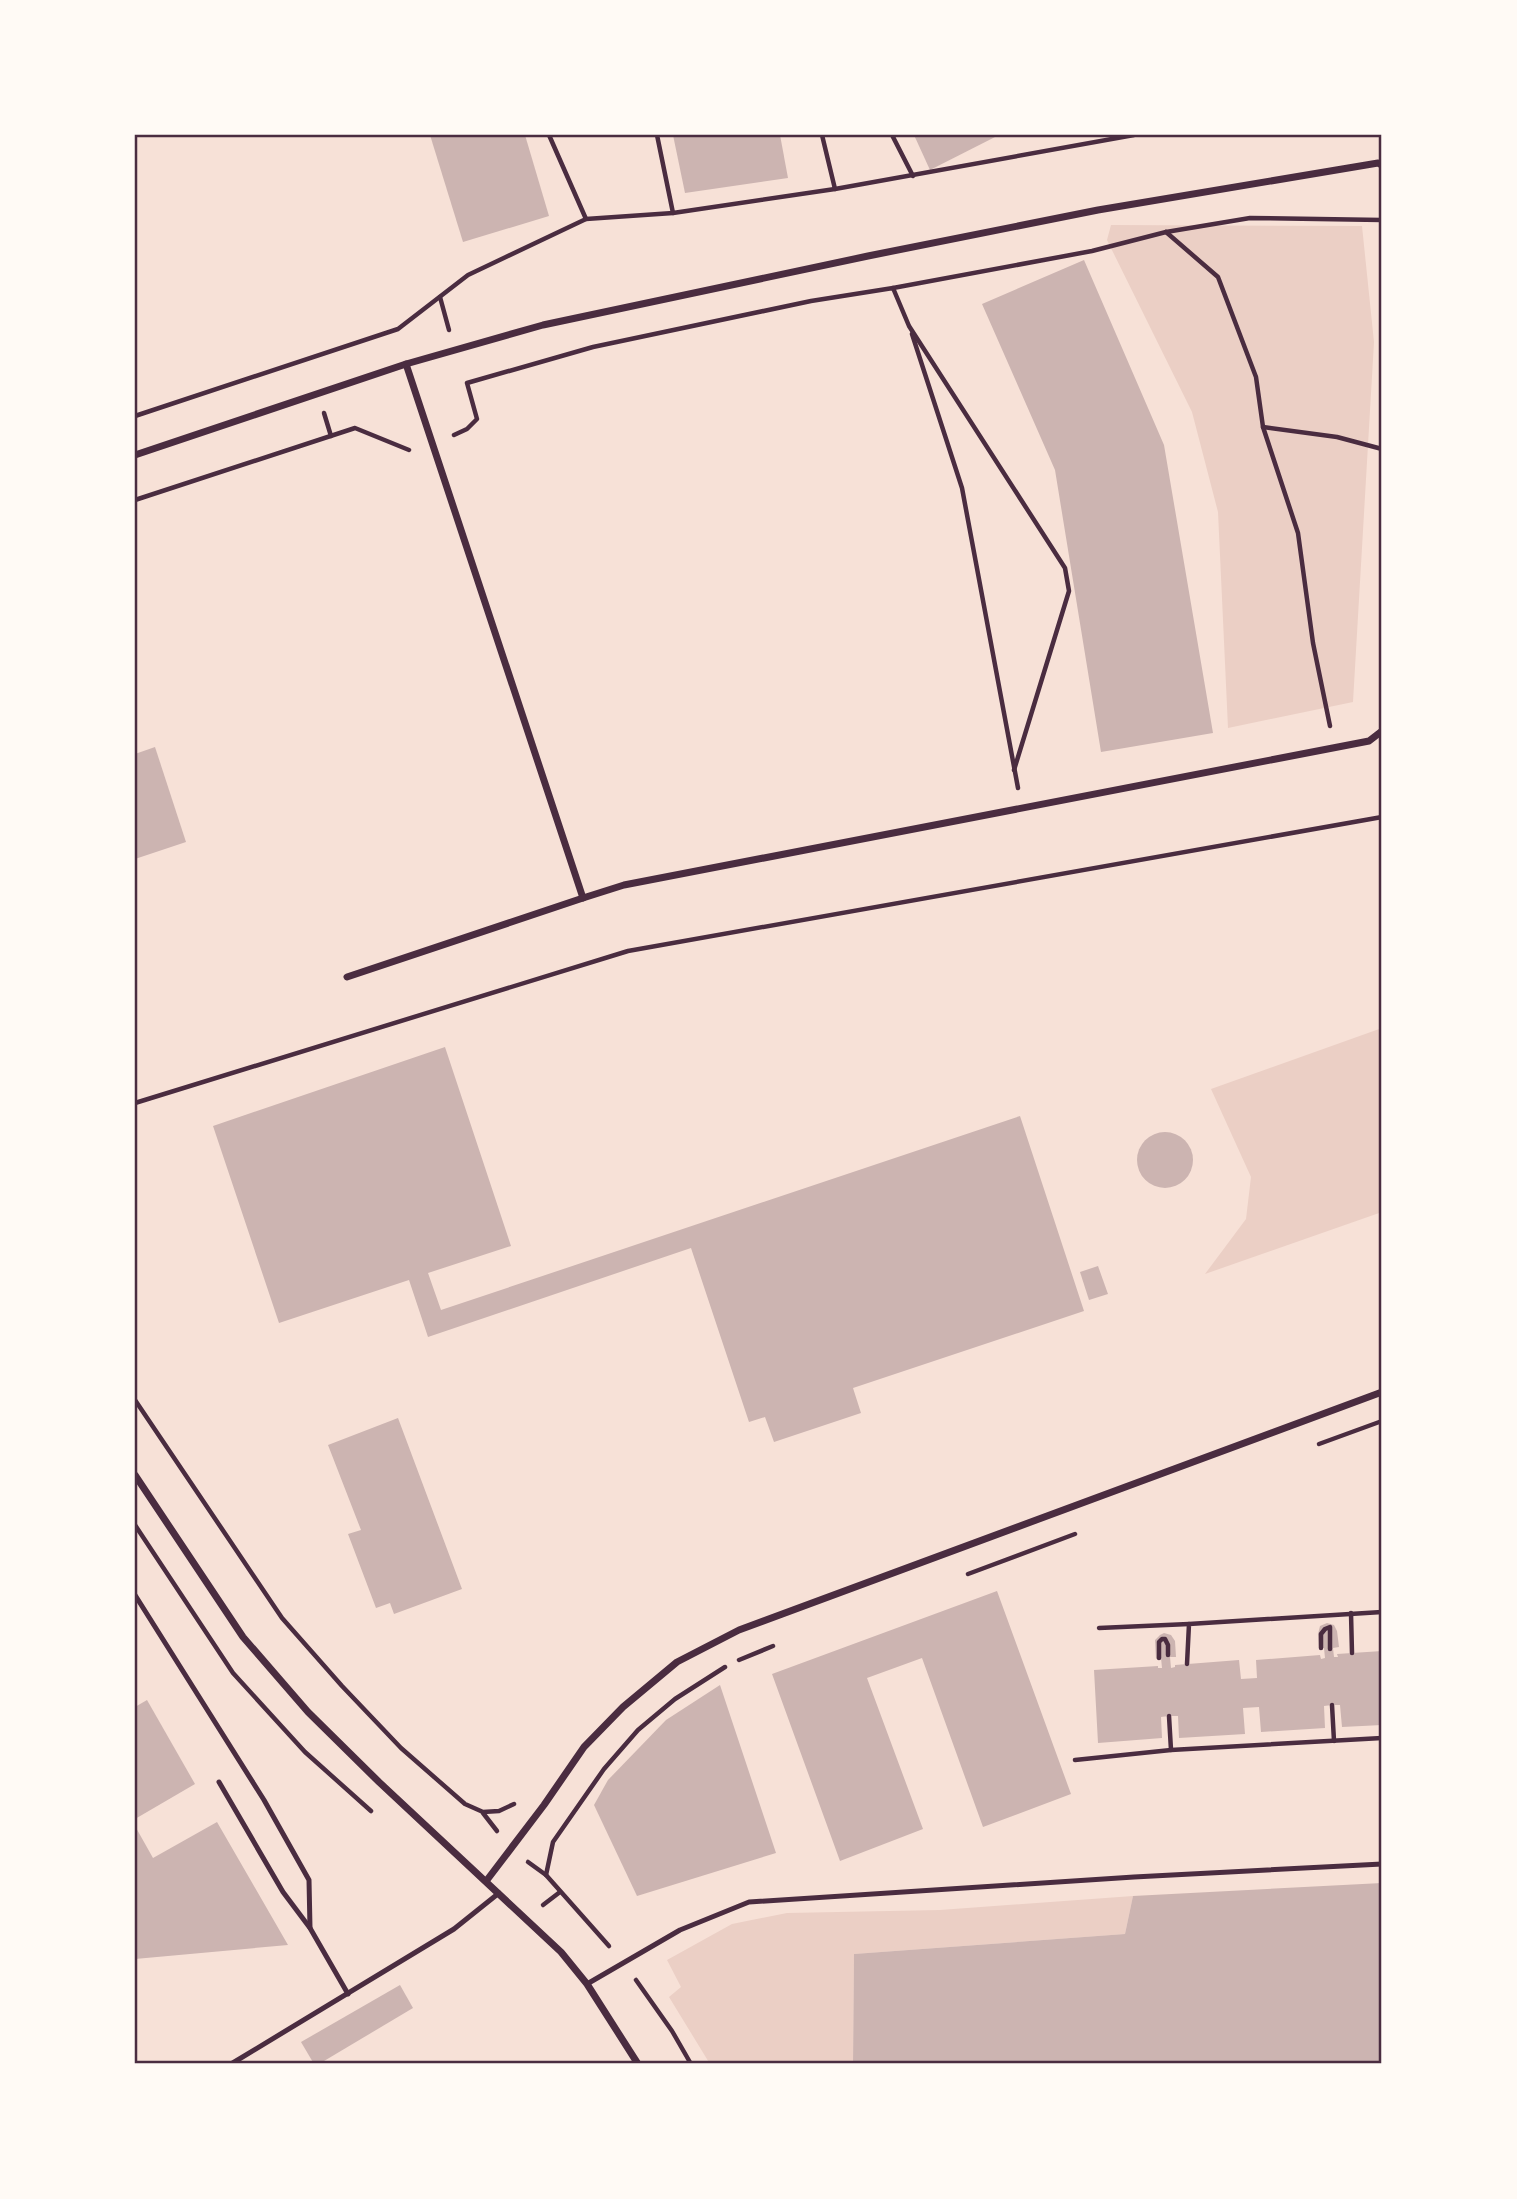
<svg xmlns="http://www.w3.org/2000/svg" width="1517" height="2199" font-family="Roboto,sans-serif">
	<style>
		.green { fill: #ebcfc5 }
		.building { fill: #ccb4b1 }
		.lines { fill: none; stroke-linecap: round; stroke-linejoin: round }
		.path { stroke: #4a2c40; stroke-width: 4.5 }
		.service { stroke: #4a2c40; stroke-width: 5 }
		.minor { stroke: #4a2c40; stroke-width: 7 }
		.neatline { fill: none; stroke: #4a2c40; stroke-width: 2.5 }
	</style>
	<rect width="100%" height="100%" fill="#f7e1d7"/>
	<g class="green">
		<path d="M1111,225L1362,226L1374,342L1353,702L1228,728L1218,512L1192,412L1107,240Z"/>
		<path d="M1382,1028V1212L1205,1274L1246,1219L1251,1177L1211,1089Z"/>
		<path d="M1133,1896L1125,1934L854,1954L853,2064H710L669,1997L681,1987L667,1960L732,1924L787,1913L940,1910Z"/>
	</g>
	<g class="building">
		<path d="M430,135H525L549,216L463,242Z"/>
		<path d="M673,135H780L788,178L685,193Z"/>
		<path d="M914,135H999L930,170Z"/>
		<path d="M1084,260L1164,445L1213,733L1101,752L1055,470L982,304Z"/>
		<path d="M155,747L186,842L135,859V754Z"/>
		<path d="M445,1047L511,1246L428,1273L441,1310L1020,1116L1084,1311L853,1388L861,1413L774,1442L765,1417L749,1422L691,1248L428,1337L409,1280L279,1323L213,1126Z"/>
		<circle cx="1165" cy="1160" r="28"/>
		<path d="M1098,1266L1108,1294L1089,1300L1080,1272Z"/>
		<path d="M398,1418L462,1589L394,1614L390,1603L376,1608L348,1534L361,1530L328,1445Z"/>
		<path d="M997,1591L1071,1794L983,1827L922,1658L867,1678L923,1829L840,1861L772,1674Z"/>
		<path d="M1327,1623L1334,1625L1337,1631L1339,1647L1333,1648L1334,1657H1338L1337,1654L1382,1651V1725L1342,1727L1340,1705H1332L1324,1706L1325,1728L1261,1732L1259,1707L1243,1708L1245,1734L1179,1738L1178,1716H1169L1161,1717L1162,1738L1098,1743L1094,1670L1158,1666V1668H1162L1161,1658L1156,1659L1155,1640L1160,1635L1164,1633L1171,1635L1175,1641L1176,1657H1170L1171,1668L1175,1667V1665L1239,1660L1241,1679L1257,1678L1256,1660L1320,1655L1321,1659L1325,1658L1324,1648H1319L1318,1634L1320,1626Z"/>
		<path d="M720,1685L776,1853L637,1896L594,1805L608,1780L666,1720Z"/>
		<path d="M147,1700L195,1784L135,1819V1707Z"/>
		<path d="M217,1822L288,1945L135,1959V1826L153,1858Z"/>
		<path d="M1382,1883V2064H853L854,1954L1125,1934L1133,1896Z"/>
		<path d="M400,1985L413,2008L319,2064H314L301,2042Z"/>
	</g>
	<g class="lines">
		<g class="path">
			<path d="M549,135L586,219"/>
			<path d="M657,135L673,213"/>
			<path d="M822,135L835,189"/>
			<path d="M892,135L913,176"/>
			<path d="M1166,232L1218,277L1256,377L1263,427L1298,533L1313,643L1330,726"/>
			<path d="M893,288L1092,251L1166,232L1250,218L1382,220"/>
			<path d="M440,297L449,330"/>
			<path d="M912,334L962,488L1018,788"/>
			<path d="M324,413L331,436"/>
			<path d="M135,416L398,329L468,275L586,219L673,213L835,189L1134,135"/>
			<path d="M1263,427L1337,437L1382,449"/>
			<path d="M454,435L467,429L477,419L467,383L593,347L811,301L893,288L909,326L1065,568L1069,591L1014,770"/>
			<path d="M135,500L355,428L409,450"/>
			<path d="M135,1103L628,951L1382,817"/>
			<path d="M135,1400L282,1618L342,1686L401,1748L465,1804L483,1812L499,1811L514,1804"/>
			<path d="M1319,1444L1382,1421"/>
			<path d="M135,1525L233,1673L305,1752L371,1811"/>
			<path d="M968,1574L1075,1534"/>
			<path d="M1351,1613L1352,1653"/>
			<path d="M1099,1628L1189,1624"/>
			<path d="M1321,1648V1634L1325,1629L1330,1627V1649"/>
			<path d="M1159,1658V1642L1162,1639H1165L1168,1645V1655"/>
			<path d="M739,1660L773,1646"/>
			<path d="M1187,1664L1189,1624L1382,1612"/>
			<path d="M1332,1705L1334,1741"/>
			<path d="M1169,1716L1171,1750"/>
			<path d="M1075,1760L1171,1750L1382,1738"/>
			<path d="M483,1813L497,1831"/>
			<path d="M528,1862L546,1875L609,1946"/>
			<path d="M546,1875L553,1842L604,1769L638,1730L675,1699L725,1667"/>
			<path d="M543,1905L560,1892"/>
			<path d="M636,1980L672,2031L691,2064"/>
		</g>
		<g class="service">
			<path d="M135,1595L264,1800L309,1880L310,1928"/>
			<path d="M219,1782L283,1892L310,1928L348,1994"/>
			<path d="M587,1984L680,1930L749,1902L1134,1877L1382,1864"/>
			<path d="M231,2064L454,1929L499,1893"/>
		</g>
		<g class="minor">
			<path d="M406,364L583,898L624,885L1369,741L1382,731"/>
			<path d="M135,455L406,364L543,325L868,256L1098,210L1378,163L1382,165"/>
			<path d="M347,977L583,898"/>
			<path d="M135,1475L243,1637L308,1712L379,1782L561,1952L587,1984L638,2064"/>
			<path d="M487,1880L544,1805L584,1747L623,1707L677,1662L739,1630L1382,1392"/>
		</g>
	</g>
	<rect width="1517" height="2199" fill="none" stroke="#fffaf5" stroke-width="273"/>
	<rect x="136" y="136" width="1244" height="1926" class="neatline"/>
</svg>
